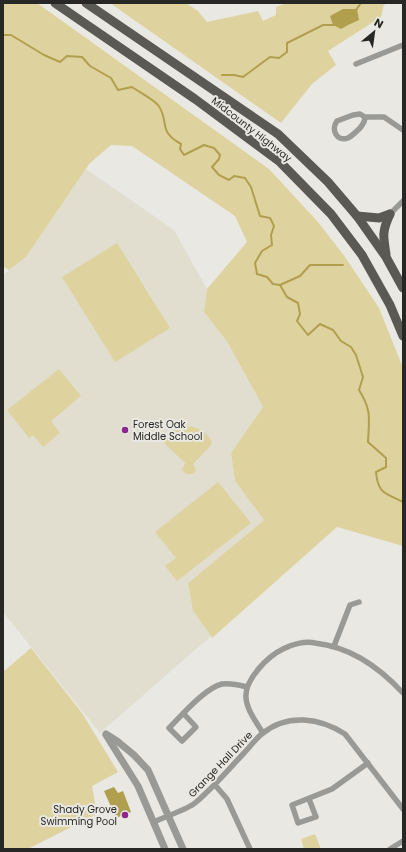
<svg xmlns="http://www.w3.org/2000/svg" width="406" height="852" font-family="Poppins,sans-serif">
	<style>
		.built { fill: #e1ded0 }
		.green { fill: #ded39f }
		.water { fill: #b09f4d }
		.lines { fill: none; stroke-linecap: round; stroke-linejoin: round }
		.stream { stroke: #b09f4d; stroke-width: 2 }
		.minor { stroke: #999996; stroke-width: 5.5 }
		.tertiary { stroke: #999996; stroke-width: 7 }
		.primary { stroke: #5a5954; stroke-width: 9 }
		.poi-dot { fill: #8b278e; stroke: #e9e8e2; stroke-width: 1.5 }
		.labels { text-anchor: middle; stroke-width: 4; stroke-linejoin: round; paint-order: stroke }
		.street-label { font-size: 10px; fill: #272725; stroke: #e9e8e2 }
		.poi-label { font-size: 10px; fill: #272725; stroke: #e9e8e2; text-anchor: start }
	</style>
	<rect width="100%" height="100%" fill="#e9e8e2"/>
	<path class="built" d="M86,169L174,230L207,289L204,312L228,343L263,407L231,453L235,481L264,520L188,583L193,611L211,636L100,733L3,612V275L26,257Z"/>
	<g class="green">
		<path d="M3,3H37L269,169L318,222L345,257L379,308L403,368V546L337,527L212,638L211,636L193,611L188,583L264,520L235,481L231,453L263,407L228,343L204,312L207,289L247,242L235,216L132,146L111,145L90,163L26,257L9,270L3,266Z"/>
		<path d="M110,3H186L198,11L207,22L258,11L263,21L276,15V7L287,3H387L384,5L381,17L328,51L336,65L312,84L281,123Z"/>
		<path d="M117,243L170,328L115,362L62,277Z"/>
		<path d="M59,369L81,396L51,421L60,433L43,447L33,435L29,438L7,410Z"/>
		<path d="M183,426C196,426 206,430 212,442L211,445L193,464L196,470L193,474H186L182,470L185,463L165,444C166,435 175,429 183,426Z"/>
		<path d="M218,482L251,523L177,581L165,566L176,558L155,532Z"/>
		<path d="M31,648L82,713L118,772L92,786L97,814L28,849H3V672Z"/>
		<path d="M315,834L321,849H304L301,839Z"/>
	</g>
	<g class="water">
		<path d="M343,9H357L359,20L348,25L341,29L333,25L330,16Z"/>
		<path d="M114,787L118,793L123,791L131,812L116,818L104,791Z"/>
	</g>
	<g class="lines">
		<g class="stream">
			<path d="M356,10L361,3"/>
			<path d="M3,35H11L44,55L60,62L67,56L82,57L90,66L111,78L118,90L132,87C139,92 153,99 158,105C170,121 157,131 181,144L180,149L184,155L204,145L214,148L220,155L219,159L212,167L219,175L229,180L234,176L245,178L251,187L260,216L270,218L274,226L271,235L272,245L262,251L255,263L257,274L267,277L273,284L280,285L287,297L298,303L300,314L297,321L308,335L320,324L333,330L341,341L351,347L356,355L363,377L359,390C372,411 369,418 368,442L386,458V467L376,472C378,494 385,493 403,502"/>
			<path d="M222,75H234L243,77L270,57L279,58L287,52V43L323,25H334"/>
			<path d="M280,285L300,276L310,265H343"/>
		</g>
		<g class="minor">
			<path d="M356,64L403,45"/>
			<path d="M365,117C365,122 363,124 360,128C357,131 352,136 348,138C336,142 331,129 337,121L353,115L360,114L365,117H384L403,130"/>
			<path d="M390,214L403,201"/>
			<path d="M334,646L350,605L359,602"/>
			<path d="M184,714L196,727L182,741L169,728C182,715 205,688 222,684C230,683 239,685 247,687"/>
			<path d="M263,733C256,722 247,710 246,698C244,680 268,656 283,649C292,644 305,641 315,643C351,647 379,667 403,693"/>
			<path d="M215,785L227,799L250,849"/>
			<path d="M309,799L316,817L298,823L292,805L332,789L368,763"/>
			<path d="M154,822C164,817 188,809 195,803C213,788 228,770 244,753C250,747 256,738 263,733C288,713 320,718 345,734L403,809"/>
			<path d="M390,849L403,841"/>
		</g>
		<g class="tertiary">
			<path d="M106,734L117,741L134,755L148,770L183,849"/>
			<path d="M106,735L138,786L165,849"/>
		</g>
		<g class="primary">
			<path d="M55,3L195,99L280,162L331,214L362,255L390,305L403,336"/>
			<path d="M86,3L278,134L328,182L357,216L386,257L403,288"/>
			<path d="M357,216L379,218L390,214"/>
			<path d="M386,254C383,236 382,231 390,214"/>
		</g>
	</g>
	<g class="poi-dot">
		<circle cx="125" cy="430" r="4"/>
		<circle cx="125" cy="815" r="4"/>
	</g>
	<g class="labels">
		<g class="street-label">
			<text transform="translate(252 129) rotate(38)" y="4">Midcounty Highway</text>
			<text transform="translate(220 764) rotate(-46)" y="4">Grange Hall Drive</text>
		</g>
		<g class="poi-label">
			<text x="133" y="428">Forest Oak<tspan x="133" dy="12">Middle School</tspan></text>
			<text x="117" y="813" text-anchor="end">Shady Grove<tspan x="117" dy="12">Swimming Pool</tspan></text>
		</g>
	</g>
	<rect width="406" height="852" fill="none" stroke="#272725" stroke-width="8"/>
	<g transform="translate(374 32) rotate(29)" stroke="#e9e8e2" stroke-width="3" paint-order="stroke">
	<path d="M0-3L7 15L0 10L-7 15Z" fill="#272725"/>
	<text y="-6" font-size="11" font-weight="bold" text-anchor="middle" fill="#272725">N</text>
	</g>
</svg>
